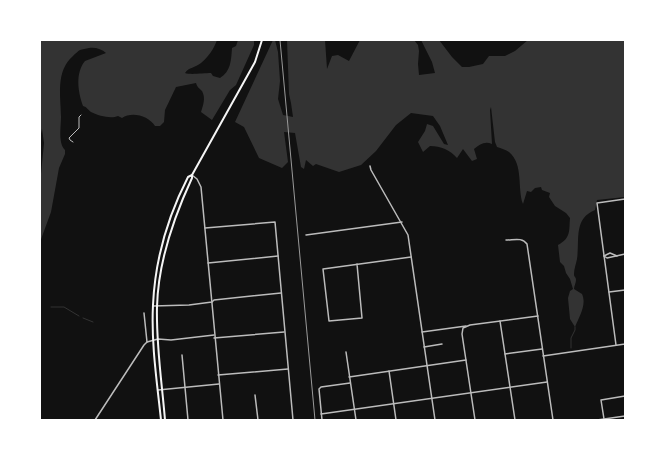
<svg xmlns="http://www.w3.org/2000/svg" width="665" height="460" font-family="'Work Sans',sans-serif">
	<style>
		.water { fill: #333 }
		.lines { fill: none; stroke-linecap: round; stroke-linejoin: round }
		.stream { stroke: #333; stroke-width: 1 }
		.pedestrian { stroke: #bcbcbc; stroke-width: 1 }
		.minor { stroke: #bcbcbc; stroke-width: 1.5 }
		.primary { stroke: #f5f5f5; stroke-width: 2 }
		.rail { stroke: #9a9a9a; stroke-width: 1 }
	</style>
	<rect width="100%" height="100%" fill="#111"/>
	<g class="water">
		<path d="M40,40H133L139,41L152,40H217C214,49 208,57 201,63C195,68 189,67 185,73C190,75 204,73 211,73L213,76L220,78C231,71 231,61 232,48L236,46L238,40H254V45L236,85L230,90L212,120L201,112C203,105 206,98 202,91C199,88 197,87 196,83L176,87L165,110L164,122L160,126H155C149,116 132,111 122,118L118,116C111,119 99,116 91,112C88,110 87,107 83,106C78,92 75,73 85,61L106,53C102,49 95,47 89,48C86,49 82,49 80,50C78,51 75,54 73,56C55,72 61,96 61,117C61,127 58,143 65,150V154L59,168L51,212L40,242V184L44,143L42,129L40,138Z"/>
		<path d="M273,40H275L278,52L280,81L278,99L283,115L293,117L291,103L289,94L287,40H325L327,69L332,56L338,55L349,61L360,40H414L418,45L419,51L418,64L419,75L435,73L432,62L421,40H439L452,57L462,67H469L483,64L489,56H505L515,51L528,40H625V197L597,200L595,210C573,219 580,240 577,259C576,264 574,269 574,274C574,278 576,276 576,280C576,283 574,286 574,289L582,294C587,305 579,317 575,327L570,319L568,298L570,291L573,289L570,279L566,273L564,266L560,262L558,245C571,238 569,231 570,218L566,213L555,206L549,197L550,193L542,190L541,187L535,188L531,192L527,191L523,204C517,188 524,165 509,152C506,150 501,148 497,147L495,142L491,107L490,110L492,144C485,141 480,144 474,149L477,159L472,161L463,149L457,158C450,150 441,146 430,146L423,152L418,142L425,131L427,124L433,126L444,144L448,145L440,126L433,116L411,113L396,125L376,151L361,165L339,172L316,164L313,166L306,160L304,169L301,167L295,133L284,132L288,162L282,168L259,158L244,127L235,122Z"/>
	</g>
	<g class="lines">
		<g class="stream">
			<path d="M51,307H64L79,316"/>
			<path d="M83,318L93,322"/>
			<path d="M571,348V338L575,330V327"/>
		</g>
		<path class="pedestrian" d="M73,142L70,140L69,138L79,128V117L81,115"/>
		<g class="minor">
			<path d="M370,166L371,170L408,235L435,420"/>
			<path d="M192,175L197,179L201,187L223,420"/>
			<path d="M205,228L275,222L293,420"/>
			<path d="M306,235L402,222"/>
			<path d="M506,240C514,240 522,237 527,244L553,420"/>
			<path d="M604,256L607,258L625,254"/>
			<path d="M604,256L610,253L617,256"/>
			<path d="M208,263L278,256"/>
			<path d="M357,264L362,318L329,321L323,269L411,257"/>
			<path d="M609,292L625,290"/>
			<path d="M153,306L189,305L212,302L214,300L281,293"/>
			<path d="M144,313L147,342"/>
			<path d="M500,321L515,420"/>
			<path d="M422,332L466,326"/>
			<path d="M214,338L284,332"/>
			<path d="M616,345L597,203L625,199"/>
			<path d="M424,347L442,344"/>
			<path d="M346,352L356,420"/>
			<path d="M505,354L542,349"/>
			<path d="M182,355L188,420"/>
			<path d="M543,356L625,344"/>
			<path d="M389,371L396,420"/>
			<path d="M218,375L288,369"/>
			<path d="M349,377L466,360"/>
			<path d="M158,390L219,384"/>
			<path d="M255,395L258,420"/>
			<path d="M321,414L547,382"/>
			<path d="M604,419L601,400L625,396"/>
			<path d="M95,420L144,345L147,342L158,339L171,340L214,335"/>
			<path d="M322,420L319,389L321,387L350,383"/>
			<path d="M475,420L462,334L463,328L470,325L538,316"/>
			<path d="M597,420L625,416"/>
		</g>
		<g class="primary">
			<path d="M161,420C157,382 151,343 153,305C155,261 168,216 188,177L192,175"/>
			<path d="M165,420C162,383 156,345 157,307C158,262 173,219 192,178V175L255,62L262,40"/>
		</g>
		<path class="rail" d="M280,40L315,420"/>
	</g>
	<rect width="665" height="460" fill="none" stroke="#ffffff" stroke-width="82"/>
</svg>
